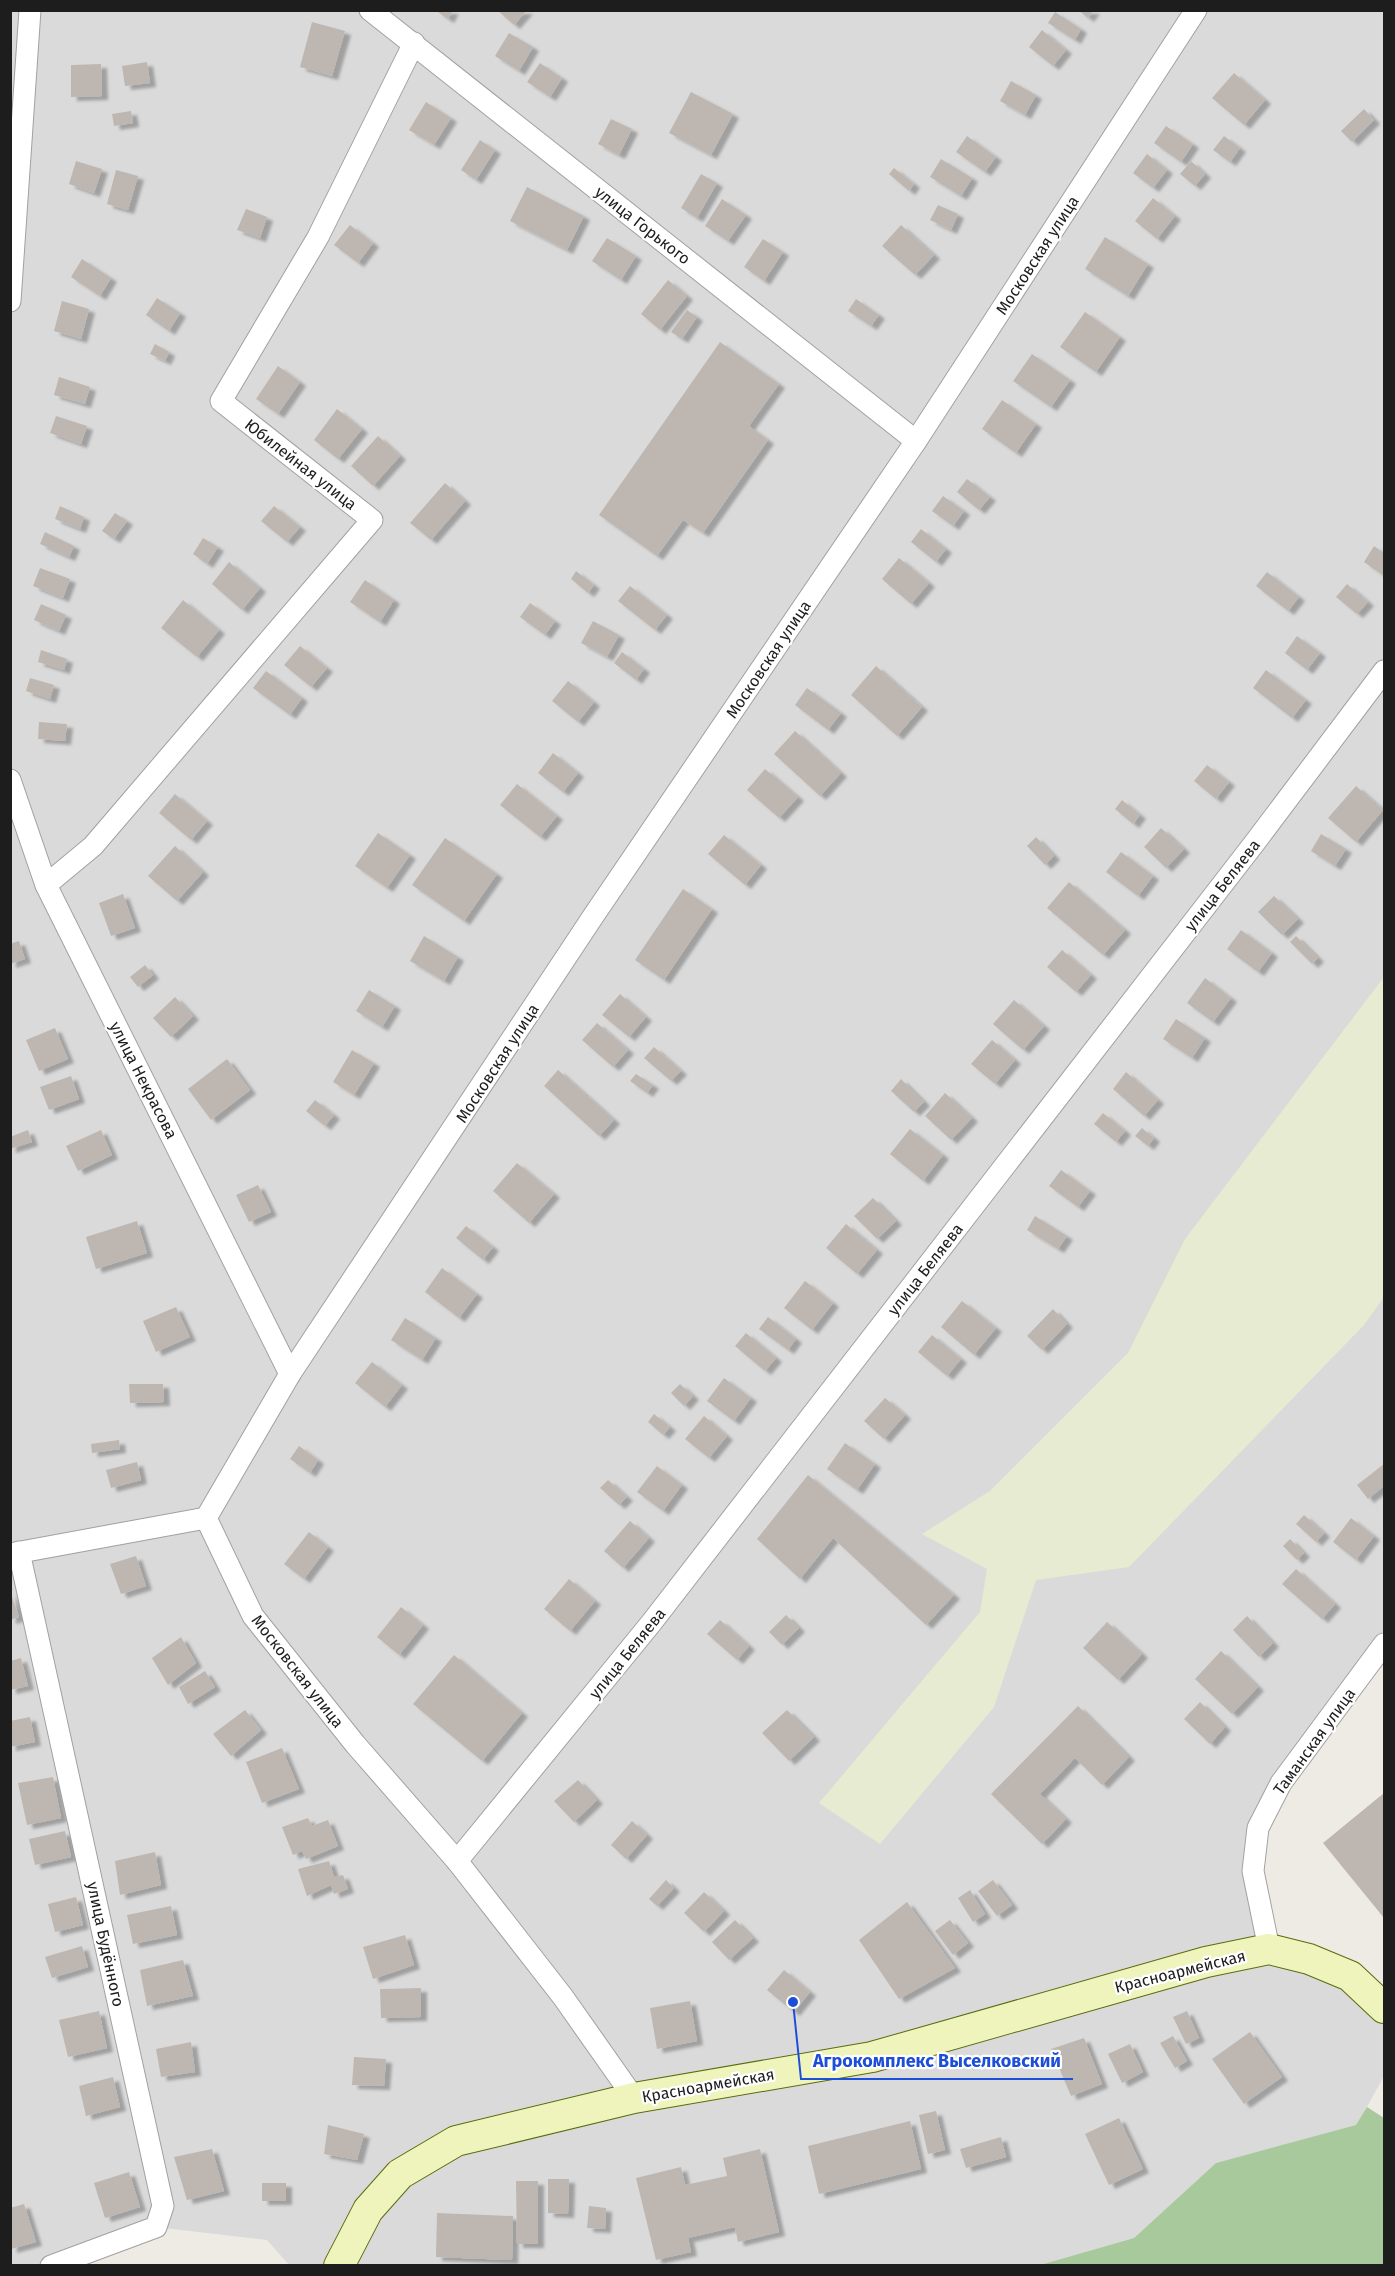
<svg xmlns="http://www.w3.org/2000/svg" width="1395" height="2276" font-family="'Fira Sans',sans-serif">
	<style>
		.residential { fill: #dbdada }
		.farmland { fill: #e7ebd1 }
		.forest { fill: #a7c99c }
		.building { fill: #beb7b1; filter: url(#shadow) }
		.lines { fill: none; stroke-linecap: round; stroke-linejoin: round }
		.street-casing { stroke: #a1a1a1; stroke-width: 23 }
		.secondary-casing { stroke: #5b6b0e; stroke-width: 32 }
		.street { stroke: #fff; stroke-width: 21 }
		.secondary { stroke: #eef4bc; stroke-width: 30 }
		.labels { text-anchor: middle; stroke-width: 4.5; stroke-linejoin: round; paint-order: stroke }
		.street-label { font-size: 16px; fill: #1d1d1d; stroke: #fff }
		.leader { fill: none; stroke: #1d4ed8; stroke-width: 2 }
		.callout-dot { fill: #1d4ed8; stroke: #fff; stroke-width: 2 }
		.callout-label { font-size: 18px; text-anchor: middle; font-weight: bold; fill: #1d4ed8; stroke: #fff; stroke-width: 4.5; stroke-linejoin: round; paint-order: stroke }
	</style>
	<defs>
		<filter id="shadow"><feDropShadow dx="6" dy="4" stdDeviation="1.5" flood-color="#0004"/></filter>
	</defs>
	<rect width="100%" height="100%" fill="#eeebe4"/>
	<path class="residential" d="M11,11H1384V1644L1281,1783L1253,1871L1269,1949L1384,2008V2076L1357,2125L1216,2163L1134,2238L1040,2265L290,2266L267,2240L156,2227L51,2265L11,2266Z"/>
	<path class="farmland" d="M1384,977V1297L1364,1325L1129,1567L1036,1580L994,1707L880,1844L819,1803L980,1612L987,1569L922,1534L990,1491L1128,1353L1185,1239Z"/>
	<path class="forest" d="M1367,2107L1384,2118V2265H1040L1134,2238L1216,2163L1356,2125Z"/>
	<g class="building">
		<path d="M435,10H453L448,19Z"/>
		<path d="M497,10H527L514,25Z"/>
		<path d="M1078,10H1094L1088,18Z"/>
		<path d="M1055,12L1081,29L1075,40L1048,23Z"/>
		<path d="M312,22L345,31L332,76L300,67Z"/>
		<path d="M1042,30L1066,50L1053,66L1029,47Z"/>
		<path d="M509,33L533,47L519,71L495,56Z"/>
		<path d="M147,62L150,83L125,86L122,66Z"/>
		<path d="M540,63L562,78L550,97L527,82Z"/>
		<path d="M101,64L102,96L71,97V65Z"/>
		<path d="M1234,73L1265,100L1244,125L1212,98Z"/>
		<path d="M1011,81L1036,95L1025,115L1000,101Z"/>
		<path d="M691,92L733,114L711,155L669,133Z"/>
		<path d="M426,102L451,118L434,145L409,130Z"/>
		<path d="M1364,109L1374,120L1352,142L1341,131Z"/>
		<path d="M131,111L133,123L114,126L112,114Z"/>
		<path d="M611,119L632,129L619,155L598,144Z"/>
		<path d="M1166,126L1193,144L1181,162L1154,143Z"/>
		<path d="M967,136L996,157L985,172L956,152Z"/>
		<path d="M1224,136L1240,148L1230,162L1213,150Z"/>
		<path d="M480,140L495,150L476,180L461,170Z"/>
		<path d="M1147,154L1167,170L1153,188L1133,173Z"/>
		<path d="M941,159L972,178L961,196L930,177Z"/>
		<path d="M76,161L102,169L94,193L69,184Z"/>
		<path d="M1191,161L1205,174L1195,186L1180,174Z"/>
		<path d="M894,168L914,184L909,191L889,174Z"/>
		<path d="M116,170L138,176L128,210L107,204Z"/>
		<path d="M701,174L717,183L697,218L681,208Z"/>
		<path d="M527,187L584,216L567,250L510,221Z"/>
		<path d="M1153,198L1175,216L1157,239L1135,221Z"/>
		<path d="M722,199L746,215L728,241L705,226Z"/>
		<path d="M938,205L958,214L951,230L930,220Z"/>
		<path d="M246,209L267,217L260,238L237,230Z"/>
		<path d="M350,225L373,243L358,263L334,245Z"/>
		<path d="M901,225L934,255L915,275L882,246Z"/>
		<path d="M1105,237L1148,264L1128,296L1085,269Z"/>
		<path d="M607,238L636,256L621,280L592,261Z"/>
		<path d="M763,239L783,252L764,281L744,267Z"/>
		<path d="M82,259L111,278L100,296L71,277Z"/>
		<path d="M668,280L687,296L660,330L641,314Z"/>
		<path d="M157,298L180,313L169,331L146,315Z"/>
		<path d="M856,299L879,315L871,326L848,311Z"/>
		<path d="M62,301L89,309L81,339L54,331Z"/>
		<path d="M687,310L697,317L682,339L671,332Z"/>
		<path d="M1085,312L1120,337L1096,372L1060,347Z"/>
		<path d="M720,342L779,384L749,426L768,440L703,533L683,520L657,556L599,515Z"/>
		<path d="M155,344L169,352L165,361L150,354Z"/>
		<path d="M1032,354L1070,380L1051,407L1013,381Z"/>
		<path d="M278,366L300,382L278,414L256,399Z"/>
		<path d="M59,377L90,387L85,404L54,395Z"/>
		<path d="M1002,400L1036,424L1016,453L982,429Z"/>
		<path d="M337,409L362,429L338,459L314,440Z"/>
		<path d="M56,416L87,426L81,444L50,433Z"/>
		<path d="M378,436L400,456L373,486L351,466Z"/>
		<path d="M967,479L990,497L979,510L957,492Z"/>
		<path d="M445,483L465,501L431,540L410,523Z"/>
		<path d="M943,496L964,511L953,526L932,511Z"/>
		<path d="M60,506L84,517L80,529L55,519Z"/>
		<path d="M274,506L300,527L287,542L261,521Z"/>
		<path d="M115,513L127,521L114,539L102,531Z"/>
		<path d="M921,529L946,549L936,562L911,542Z"/>
		<path d="M45,532L74,546L69,557L40,544Z"/>
		<path d="M203,538L218,547L207,564L193,554Z"/>
		<path d="M1374,546L1384,553V576L1364,562Z"/>
		<path d="M899,558L929,583L911,604L882,579Z"/>
		<path d="M229,562L260,588L242,610L212,584Z"/>
		<path d="M40,568L70,579L63,598L33,586Z"/>
		<path d="M576,571L594,585L588,593L571,579Z"/>
		<path d="M1267,572L1299,597L1288,611L1256,586Z"/>
		<path d="M365,580L394,600L380,622L350,602Z"/>
		<path d="M1347,584L1368,602L1357,614L1336,597Z"/>
		<path d="M630,586L667,615L655,630L618,601Z"/>
		<path d="M183,600L219,630L197,657L161,628Z"/>
		<path d="M530,603L555,621L545,635L520,617Z"/>
		<path d="M41,604L66,615L59,631L34,620Z"/>
		<path d="M593,621L619,635L607,657L581,643Z"/>
		<path d="M1297,636L1320,653L1307,670L1285,653Z"/>
		<path d="M300,646L327,668L311,687L284,665Z"/>
		<path d="M41,650L67,659L64,670L38,662Z"/>
		<path d="M622,652L644,669L636,680L614,663Z"/>
		<path d="M876,666L922,707L897,736L851,695Z"/>
		<path d="M1266,670L1306,700L1292,718L1253,688Z"/>
		<path d="M266,671L302,698L290,715L253,688Z"/>
		<path d="M30,678L54,685L50,699L26,691Z"/>
		<path d="M568,681L594,702L578,722L552,701Z"/>
		<path d="M807,688L841,713L828,730L795,705Z"/>
		<path d="M39,722L67,724L65,741L38,739Z"/>
		<path d="M795,731L841,773L820,796L774,754Z"/>
		<path d="M553,753L578,773L563,792L538,773Z"/>
		<path d="M1207,765L1229,782L1216,799L1194,781Z"/>
		<path d="M765,769L798,797L779,818L747,790Z"/>
		<path d="M517,784L557,816L540,837L500,805Z"/>
		<path d="M1356,786L1383,810L1356,842L1328,818Z"/>
		<path d="M175,794L207,821L191,840L159,813Z"/>
		<path d="M1122,800L1140,815L1133,824L1115,809Z"/>
		<path d="M1161,828L1184,849L1166,868L1144,847Z"/>
		<path d="M378,833L410,855L387,888L355,866Z"/>
		<path d="M1321,834L1346,849L1335,866L1311,851Z"/>
		<path d="M724,835L761,865L745,885L708,854Z"/>
		<path d="M1036,837L1054,856L1045,865L1027,846Z"/>
		<path d="M445,838L497,874L464,921L412,885Z"/>
		<path d="M175,846L203,872L177,901L148,876Z"/>
		<path d="M1121,852L1153,876L1138,896L1106,872Z"/>
		<path d="M1069,882L1125,930L1103,955L1047,908Z"/>
		<path d="M683,889L712,909L664,980L635,960Z"/>
		<path d="M123,894L135,928L111,936L99,903Z"/>
		<path d="M1274,896L1298,919L1282,935L1258,912Z"/>
		<path d="M1241,930L1272,953L1258,972L1227,949Z"/>
		<path d="M424,936L458,957L444,981L410,961Z"/>
		<path d="M1296,936L1318,958L1312,964L1290,942Z"/>
		<path d="M19,941L25,959L10,964V944Z"/>
		<path d="M1062,950L1091,975L1076,992L1047,967Z"/>
		<path d="M145,965L153,975L138,987L130,977Z"/>
		<path d="M1205,978L1231,998L1213,1022L1187,1003Z"/>
		<path d="M369,990L395,1006L382,1027L356,1011Z"/>
		<path d="M620,994L646,1017L629,1037L602,1015Z"/>
		<path d="M175,997L193,1016L171,1037L153,1018Z"/>
		<path d="M1014,1000L1044,1026L1023,1050L993,1024Z"/>
		<path d="M1176,1019L1205,1038L1192,1058L1163,1039Z"/>
		<path d="M597,1023L628,1050L613,1067L582,1040Z"/>
		<path d="M55,1028L68,1059L39,1071L26,1040Z"/>
		<path d="M992,1040L1015,1060L995,1084L971,1064Z"/>
		<path d="M654,1047L681,1071L671,1081L644,1058Z"/>
		<path d="M352,1050L374,1063L354,1095L333,1082Z"/>
		<path d="M227,1059L250,1090L211,1120L188,1089Z"/>
		<path d="M558,1070L614,1120L599,1136L544,1086Z"/>
		<path d="M1126,1072L1158,1100L1144,1116L1113,1089Z"/>
		<path d="M636,1074L653,1085L647,1093L630,1081Z"/>
		<path d="M71,1076L79,1099L49,1110L40,1087Z"/>
		<path d="M901,1079L924,1102L914,1112L891,1091Z"/>
		<path d="M945,1093L972,1118L951,1140L925,1116Z"/>
		<path d="M315,1100L334,1115L325,1126L306,1111Z"/>
		<path d="M1103,1113L1125,1131L1116,1142L1094,1124Z"/>
		<path d="M1142,1128L1154,1138L1148,1146L1135,1136Z"/>
		<path d="M910,1129L943,1155L923,1181L890,1154Z"/>
		<path d="M28,1130L32,1142L10,1149V1137Z"/>
		<path d="M101,1130L112,1155L78,1171L66,1146Z"/>
		<path d="M517,1163L554,1194L529,1223L493,1191Z"/>
		<path d="M1061,1170L1090,1191L1078,1207L1049,1186Z"/>
		<path d="M258,1185L271,1212L249,1222L236,1195Z"/>
		<path d="M873,1198L896,1221L877,1239L854,1216Z"/>
		<path d="M1035,1216L1067,1236L1058,1249L1027,1230Z"/>
		<path d="M137,1221L147,1253L96,1269L86,1237Z"/>
		<path d="M846,1224L877,1250L857,1274L826,1248Z"/>
		<path d="M466,1226L493,1247L483,1260L456,1238Z"/>
		<path d="M442,1268L477,1294L459,1318L425,1292Z"/>
		<path d="M805,1281L833,1303L812,1330L784,1308Z"/>
		<path d="M962,1301L996,1328L974,1355L941,1327Z"/>
		<path d="M176,1307L190,1337L156,1352L143,1321Z"/>
		<path d="M1053,1309L1067,1324L1042,1350L1027,1336Z"/>
		<path d="M768,1317L796,1339L788,1350L759,1329Z"/>
		<path d="M405,1318L436,1338L422,1360L391,1340Z"/>
		<path d="M746,1333L776,1358L765,1371L735,1346Z"/>
		<path d="M932,1335L961,1359L947,1376L918,1352Z"/>
		<path d="M372,1362L402,1385L385,1407L355,1383Z"/>
		<path d="M724,1378L751,1398L734,1421L707,1401Z"/>
		<path d="M129,1384H163L164,1402L130,1403Z"/>
		<path d="M680,1384L693,1396L684,1406L671,1393Z"/>
		<path d="M885,1398L905,1415L884,1439L864,1421Z"/>
		<path d="M654,1414L670,1427L663,1435L648,1422Z"/>
		<path d="M704,1416L727,1436L709,1458L685,1439Z"/>
		<path d="M119,1440L120,1449L92,1453L91,1444Z"/>
		<path d="M845,1443L875,1464L857,1490L827,1469Z"/>
		<path d="M299,1446L318,1460L310,1473L290,1459Z"/>
		<path d="M137,1462L141,1480L111,1488L106,1470Z"/>
		<path d="M1384,1464V1486L1368,1499L1357,1485Z"/>
		<path d="M657,1466L682,1485L663,1511L637,1492Z"/>
		<path d="M808,1475L954,1595L926,1625L833,1538L800,1579L757,1539Z"/>
		<path d="M608,1480L627,1497L619,1505L600,1488Z"/>
		<path d="M1304,1515L1324,1533L1316,1542L1296,1524Z"/>
		<path d="M1351,1518L1374,1536L1356,1560L1333,1542Z"/>
		<path d="M630,1521L649,1538L623,1568L604,1551Z"/>
		<path d="M309,1532L328,1547L304,1579L284,1564Z"/>
		<path d="M1290,1539L1304,1553L1297,1560L1283,1546Z"/>
		<path d="M136,1556L146,1586L121,1594L110,1564Z"/>
		<path d="M1296,1569L1335,1604L1322,1619L1282,1584Z"/>
		<path d="M569,1579L595,1601L570,1631L544,1609Z"/>
		<path d="M10,1591L19,1617L10,1620Z"/>
		<path d="M401,1607L423,1625L399,1655L377,1637Z"/>
		<path d="M786,1615L799,1628L782,1645L769,1632Z"/>
		<path d="M1247,1616L1273,1643L1259,1657L1233,1630Z"/>
		<path d="M720,1620L749,1646L737,1660L707,1634Z"/>
		<path d="M1107,1622L1142,1654L1118,1680L1083,1648Z"/>
		<path d="M181,1637L196,1663L168,1685L152,1658Z"/>
		<path d="M1221,1651L1258,1687L1232,1714L1195,1679Z"/>
		<path d="M454,1655L522,1713L482,1761L413,1704Z"/>
		<path d="M21,1658L28,1686L10,1690V1661Z"/>
		<path d="M205,1671L215,1687L188,1704L179,1687Z"/>
		<path d="M1200,1702L1225,1727L1210,1744L1184,1719Z"/>
		<path d="M1078,1706L1129,1757L1102,1785L1075,1758L1040,1794L1066,1819L1042,1844L991,1794Z"/>
		<path d="M245,1710L261,1730L231,1756L213,1734Z"/>
		<path d="M787,1710L814,1737L789,1761L762,1733Z"/>
		<path d="M30,1717L35,1742L10,1747V1721Z"/>
		<path d="M282,1748L299,1789L262,1803L246,1762Z"/>
		<path d="M53,1777L61,1818L27,1825L18,1783Z"/>
		<path d="M578,1780L597,1800L574,1822L554,1801Z"/>
		<path d="M1384,1793V1918L1323,1843Z"/>
		<path d="M308,1818L312,1826L328,1820L338,1846L306,1859L302,1851L293,1855L282,1827Z"/>
		<path d="M632,1821L647,1835L626,1859L611,1845Z"/>
		<path d="M65,1831L71,1857L35,1865L29,1839Z"/>
		<path d="M155,1852L161,1885L120,1895L115,1861Z"/>
		<path d="M329,1861L334,1877L343,1875L348,1889L334,1894L331,1885L307,1896L298,1869Z"/>
		<path d="M666,1880L674,1888L657,1906L649,1899Z"/>
		<path d="M993,1880L1012,1905L997,1916L978,1891Z"/>
		<path d="M970,1890L985,1914L973,1922L958,1898Z"/>
		<path d="M704,1892L724,1911L704,1932L684,1913Z"/>
		<path d="M76,1897L83,1925L55,1932L48,1904Z"/>
		<path d="M907,1902L955,1968L899,1999L859,1940Z"/>
		<path d="M171,1906L177,1935L133,1944L127,1915Z"/>
		<path d="M735,1920L753,1938L729,1960L712,1942Z"/>
		<path d="M950,1920L968,1943L953,1955L935,1931Z"/>
		<path d="M405,1935L414,1965L373,1979L363,1947Z"/>
		<path d="M82,1946L88,1967L52,1978L45,1957Z"/>
		<path d="M183,1960L193,1996L147,2006L140,1970Z"/>
		<path d="M784,1970L810,1992L794,2012L767,1990Z"/>
		<path d="M421,1988V2017L381,2018L380,1989Z"/>
		<path d="M690,2001L697,2041L657,2049L650,2008Z"/>
		<path d="M99,2011L107,2048L68,2057L59,2020Z"/>
		<path d="M1187,2011L1199,2038L1186,2044L1173,2017Z"/>
		<path d="M1250,2032L1282,2077L1244,2104L1212,2059Z"/>
		<path d="M1173,2036L1187,2061L1175,2068L1160,2043Z"/>
		<path d="M1084,2038L1102,2084L1071,2096L1051,2049Z"/>
		<path d="M191,2042L195,2072L161,2077L156,2049Z"/>
		<path d="M1130,2044L1143,2072L1122,2083L1108,2054Z"/>
		<path d="M354,2057L386,2059L384,2086L352,2085Z"/>
		<path d="M113,2077L120,2107L86,2116L79,2086Z"/>
		<path d="M936,2111L945,2150L928,2154L919,2115Z"/>
		<path d="M1119,2118L1143,2169L1109,2185L1085,2134Z"/>
		<path d="M910,2121L921,2169L819,2194L808,2146Z"/>
		<path d="M328,2125L364,2134L357,2160L324,2154Z"/>
		<path d="M1001,2137L1006,2157L966,2168L960,2149Z"/>
		<path d="M212,2149L224,2191L187,2200L174,2157Z"/>
		<path d="M760,2149L779,2232L738,2242L735,2227L688,2238L691,2252L656,2260L636,2178L681,2167L685,2185L727,2176L723,2158Z"/>
		<path d="M129,2172L140,2207L105,2218L94,2183Z"/>
		<path d="M548,2179H569L568,2214L548,2213Z"/>
		<path d="M516,2181H538V2244H517Z"/>
		<rect x="262" y="2183" width="24" height="18"/>
		<path d="M24,2204L36,2242L11,2249L10,2208Z"/>
		<path d="M589,2206L606,2208L605,2229L587,2228Z"/>
		<path d="M437,2213L513,2216L512,2260L436,2257Z"/>
	</g>
	<g class="lines">
		<defs>
			<g id="street">
				<path d="M370,10L916,441"/>
				<path d="M10,301L30,10"/>
				<path d="M10,780L46,885L290,1374"/>
				<path d="M46,885L93,846L372,520L221,401L318,237L414,43"/>
				<path d="M19,1552L163,2206L156,2227L51,2266"/>
				<path d="M10,1554L206,1518"/>
				<path d="M457,1861L652,1622L1256,841L1384,671"/>
				<path d="M1269,1949L1253,1871L1258,1828L1281,1783L1384,1644"/>
				<path d="M634,2098L563,1997L457,1861L355,1744L253,1616L206,1518L290,1374L594,915L916,441L1196,10"/>
			</g>
			<path id="secondary" d="M339,2266L368,2210L400,2174L456,2141L634,2098L872,2057L1206,1962L1269,1949L1309,1959L1350,1976L1384,2008"/>
		</defs>
		<use href="#street" class="street-casing"/>
		<use href="#secondary" class="secondary-casing"/>
		<use href="#street" class="street"/>
		<use href="#secondary" class="secondary"/>
	</g>
	<g class="labels">
		<g class="street-label">
			<text transform="translate(643 225) rotate(38)" y="6">улица Горького</text>
			<text transform="translate(1037 255) rotate(-57)" y="6">Московская улица</text>
			<text transform="translate(301 464) rotate(38)" y="6">Юбилейная улица</text>
			<text transform="translate(768 659) rotate(-56)" y="6">Московская улица</text>
			<text transform="translate(1222 885) rotate(-52)" y="6">улица Беляева</text>
			<text transform="translate(497 1063) rotate(-57)" y="6">Московская улица</text>
			<text transform="translate(144 1080) rotate(63)" y="6">улица Некрасова</text>
			<text transform="translate(925 1269) rotate(-52)" y="6">улица Беляева</text>
			<text transform="translate(627 1653) rotate(-51)" y="6">улица Беляева</text>
			<text transform="translate(298 1671) rotate(52)" y="6">Московская улица</text>
			<text transform="translate(1314 1741) rotate(-54)" y="6">Таманская улица</text>
			<text transform="translate(106 1944) rotate(78)" y="6">улица Будённого</text>
			<text transform="translate(1180 1971) rotate(-14)" y="6">Красноармейская</text>
			<text transform="translate(708 2085) rotate(-10)" y="6">Красноармейская</text>
		</g>
	</g>
	<path class="leader" d="M793 2002L801 2079H1073"/>
	<circle class="callout-dot" cx="793" cy="2002" r="6"/>
	<g class="callout-label">
		<text x="937" y="2067">Агрокомплекс Выселковский</text>
	</g>
	<rect width="1395" height="2276" fill="none" stroke="#1d1d1d" stroke-width="24"/>
</svg>
